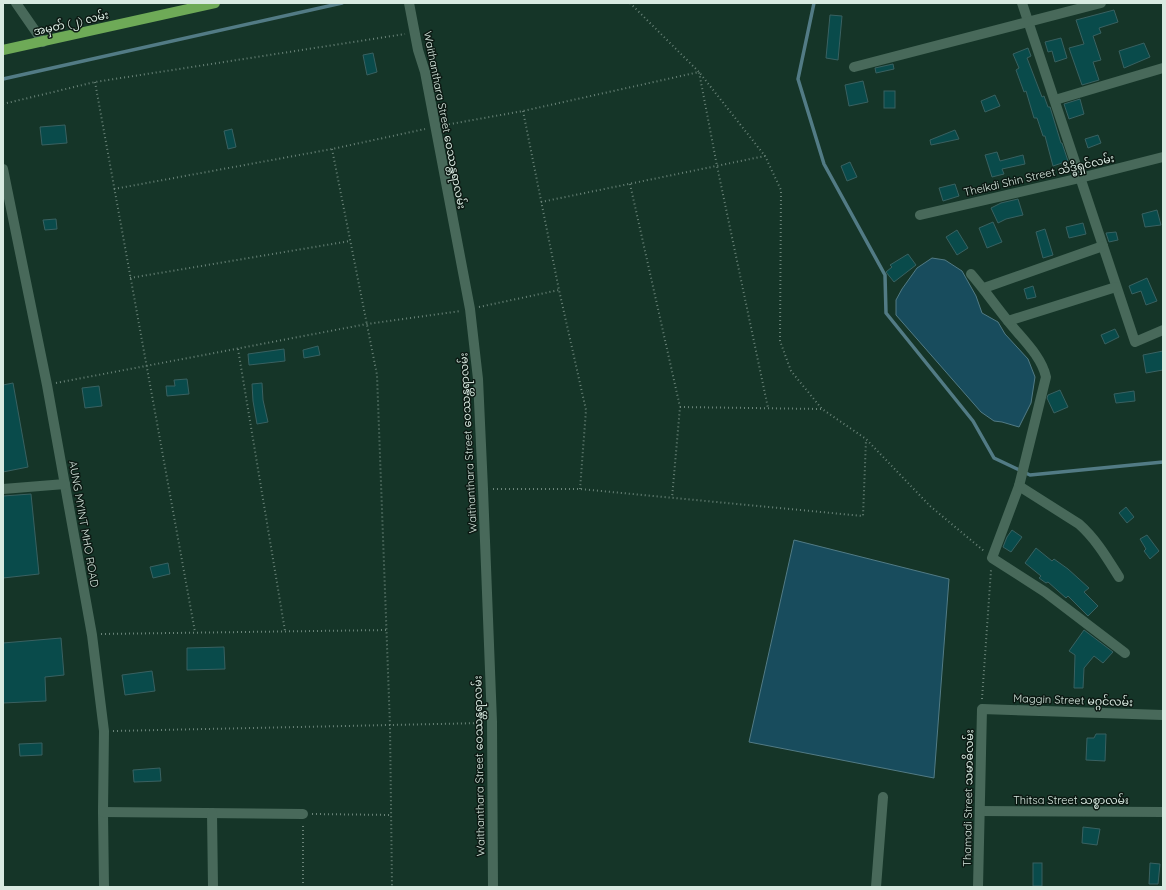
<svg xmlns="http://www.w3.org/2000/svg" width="1166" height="890" font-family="Quicksand,'Noto Sans Myanmar',sans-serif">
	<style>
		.water { fill: #184c5d; stroke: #527b85 }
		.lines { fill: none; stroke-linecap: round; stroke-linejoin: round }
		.stream { stroke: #527b85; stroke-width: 3.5 }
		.building { fill: #094b4b; stroke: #396161 }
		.path { stroke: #698378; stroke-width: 2; stroke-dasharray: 1 3; stroke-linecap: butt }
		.minor { stroke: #48695a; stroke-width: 10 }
		.major { stroke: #6eaa57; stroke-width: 10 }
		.labels { text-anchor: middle; stroke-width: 3; stroke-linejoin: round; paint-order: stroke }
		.street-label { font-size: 11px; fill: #d8eae1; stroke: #0c1913 }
	</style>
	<rect width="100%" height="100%" fill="#153528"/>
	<g class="water">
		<path d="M932,258L945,260L962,271L976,296L982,313L998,322L1005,334L1028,359L1035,377L1031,403L1019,427L1002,422L994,421L981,412L896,315V300L902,289L917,268Z"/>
		<path d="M794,540L949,579L934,778L749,742Z"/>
	</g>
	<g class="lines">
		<g class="stream">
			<path d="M814,3L798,79L824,164L885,275L886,313L973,421L994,458L1030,475L1163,462"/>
			<path d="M3,79L342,3"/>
		</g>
	</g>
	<g class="building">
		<path d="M1114,10L1118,22L1099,28L1101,33L1093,36L1101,60L1093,62L1099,80L1082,85L1069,48L1084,44L1076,20Z"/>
		<path d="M830,15L842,16L838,60L826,58Z"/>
		<path d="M1061,38L1067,58L1055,62L1052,51L1048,52L1045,42Z"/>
		<path d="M1144,43L1150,57L1124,68L1119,51Z"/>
		<path d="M1028,48L1031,56L1027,58L1042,97L1044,96L1048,107H1050L1061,143H1062L1068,161L1053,166L1045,136H1043L1037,118H1034L1026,91L1024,92L1016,70L1019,68L1013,54Z"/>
		<path d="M373,53L377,72L367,75L363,55Z"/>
		<path d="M893,64L894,69L876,73L875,68Z"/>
		<path d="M863,81L868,102L849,106L845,85Z"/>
		<rect x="884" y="91" width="11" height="17"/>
		<path d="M995,95L1000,106L985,112L981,101Z"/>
		<path d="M1080,99L1084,114L1069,119L1064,104Z"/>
		<path d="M65,125L67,143L42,145L40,127Z"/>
		<path d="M232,129L236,147L228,149L224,131Z"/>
		<path d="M955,130L959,139L931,145L930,140Z"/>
		<path d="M1098,135L1101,143L1088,148L1085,139Z"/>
		<path d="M997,152L1000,161L1023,155L1025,164L1002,169L1004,174L992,177L985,155Z"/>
		<path d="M850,162L857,177L847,181L841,166Z"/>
		<path d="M955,184L959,196L943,201L939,188Z"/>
		<path d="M1018,199L1023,215L1006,219L998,223L991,208L1001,203Z"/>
		<path d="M1157,210L1161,225L1145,227L1142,214Z"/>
		<path d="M56,219L57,229L45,230L43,220Z"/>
		<path d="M993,222L1002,242L987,248L979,228Z"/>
		<path d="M1083,223L1086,234L1069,238L1066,227Z"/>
		<path d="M1045,229L1053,255L1043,258L1036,232Z"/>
		<path d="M957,230L968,248L957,255L946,237Z"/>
		<path d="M1116,232L1118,240L1109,242L1106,233Z"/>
		<path d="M908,254L916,265L894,282L886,272L892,267L890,265Z"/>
		<path d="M1147,278L1157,301L1146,305L1141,291L1132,294L1129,286Z"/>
		<path d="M1033,286L1036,297L1027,299L1024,289Z"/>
		<path d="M1115,329L1119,337L1105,344L1101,335Z"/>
		<path d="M318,346L320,355L304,358L303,350Z"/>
		<path d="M284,349L285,361L249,365L248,354Z"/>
		<path d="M1163,351V370L1146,373L1143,355Z"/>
		<path d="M187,379L189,394L167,396L166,386H175L174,380Z"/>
		<path d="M13,383L28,467L3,472V385Z"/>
		<path d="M262,383L263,400L268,422L257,424L253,401L252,384Z"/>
		<path d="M99,386L102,406L85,408L82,388Z"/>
		<path d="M1060,390L1068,407L1054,413L1047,398L1048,395Z"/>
		<path d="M1134,391L1135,401L1116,403L1114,394Z"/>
		<path d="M31,494L39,574L3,578V496Z"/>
		<path d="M1126,507L1134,517L1127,523L1119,513Z"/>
		<path d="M1012,530L1022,537L1011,552L1003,547L1007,537Z"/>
		<path d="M1147,535L1159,551L1150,559L1144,551L1146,549L1140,539Z"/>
		<path d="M1036,548L1052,561L1054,559L1068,569L1089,588L1084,592L1098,606L1088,616L1068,596L1066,598L1048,582L1046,583L1039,578L1041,576L1025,563Z"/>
		<path d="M168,563L170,574L153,578L150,567Z"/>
		<path d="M1084,630L1113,652L1103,663L1094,656L1084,668L1083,688H1074L1075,655L1069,651Z"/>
		<path d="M61,638L64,675L45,677L46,701L3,703V643Z"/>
		<path d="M224,647L225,669L187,670V648Z"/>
		<path d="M152,671L155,691L125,695L122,675Z"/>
		<path d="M1096,734H1106L1105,761L1086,760L1087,738H1094Z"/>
		<path d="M42,743V755L20,756L19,744Z"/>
		<path d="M160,768L161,781L134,782L133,770Z"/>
		<path d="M1083,827L1100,829L1097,845L1082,843Z"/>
		<rect x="1033" y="863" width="9" height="23"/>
		<path d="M1150,863L1160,864L1158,884H1149Z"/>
	</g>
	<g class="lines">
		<g class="path">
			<path d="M630,3L699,72L765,156L781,190L780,341L791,371L822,409L866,439L930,506L984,551"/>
			<path d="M95,82L195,632"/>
			<path d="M3,104L95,82L405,34"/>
			<path d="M523,111L559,290L586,410L580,489"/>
			<path d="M445,125L523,111L699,72L717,166L768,408"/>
			<path d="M332,149L377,375L390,726L392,887"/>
			<path d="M630,184L680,407L672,498"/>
			<path d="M114,189L332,149L425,129"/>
			<path d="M541,202L765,156"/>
			<path d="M130,278L350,241"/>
			<path d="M479,307L559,290"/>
			<path d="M238,349L285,631"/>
			<path d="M56,383L367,324L461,311"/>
			<path d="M680,407L821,409"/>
			<path d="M493,489H580L863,516L866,440"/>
			<path d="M101,634L387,630"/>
			<path d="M982,699L991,570"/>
			<path d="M113,731L483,723"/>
			<path d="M312,814L391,815"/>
			<path d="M303,887V825"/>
		</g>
		<g class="minor">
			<path d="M16,3L43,42"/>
			<path d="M409,3L418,50L425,72L470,309L478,379L483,489L492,722L493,887"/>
			<path d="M1022,3L1135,342L1163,330"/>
			<path d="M854,67L1101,3"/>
			<path d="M1055,100L1163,68"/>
			<path d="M3,169L47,385L92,635L104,731L103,812L104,887"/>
			<path d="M920,215L1080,178L1163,157"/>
			<path d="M971,274C984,289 995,305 1008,321C1021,338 1041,355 1046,377L1019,486L992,558L1045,592L1125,653"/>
			<path d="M984,288L1103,246"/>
			<path d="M1008,321L1116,287"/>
			<path d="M1019,486L1079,524C1096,539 1107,558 1119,577"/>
			<path d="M3,489L65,484"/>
			<path d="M980,811L1163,812"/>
			<path d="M103,812L303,814"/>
			<path d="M212,813L213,887"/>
			<path d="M876,887L883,797"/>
			<path d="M978,887L982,709L1163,715"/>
		</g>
		<path class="major" d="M3,50L215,3"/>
	</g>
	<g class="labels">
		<g class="street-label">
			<text transform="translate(71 23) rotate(-13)" y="4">အမှတ် (၂) လမ်း</text>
			<text transform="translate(445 120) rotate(79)" y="4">Waithanthara Street ဝေဿန္တရာလမ်း</text>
			<text transform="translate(1039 175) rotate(-13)" y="4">Theikdi Shin Street သိဒ္ဓိရှင်လမ်း</text>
			<text transform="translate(468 443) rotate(-93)" y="4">Waithanthara Street ဝေဿန္တရာလမ်း</text>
			<text transform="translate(84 524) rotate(80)" y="4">AUNG MYINT MHO ROAD</text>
			<text transform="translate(1073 700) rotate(2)" y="4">Maggin Street မဂ္ဂင်လမ်း</text>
			<text transform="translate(479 766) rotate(-91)" y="4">Waithanthara Street ဝေဿန္တရာလမ်း</text>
			<text transform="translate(968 798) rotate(-89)" y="4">Thamadi Street သမာဓိလမ်း</text>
			<text x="1071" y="804">Thitsa Street သစ္စာလမ်း</text>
		</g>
	</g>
	<rect width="1166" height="890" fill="none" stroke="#d8eae1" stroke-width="8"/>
</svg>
